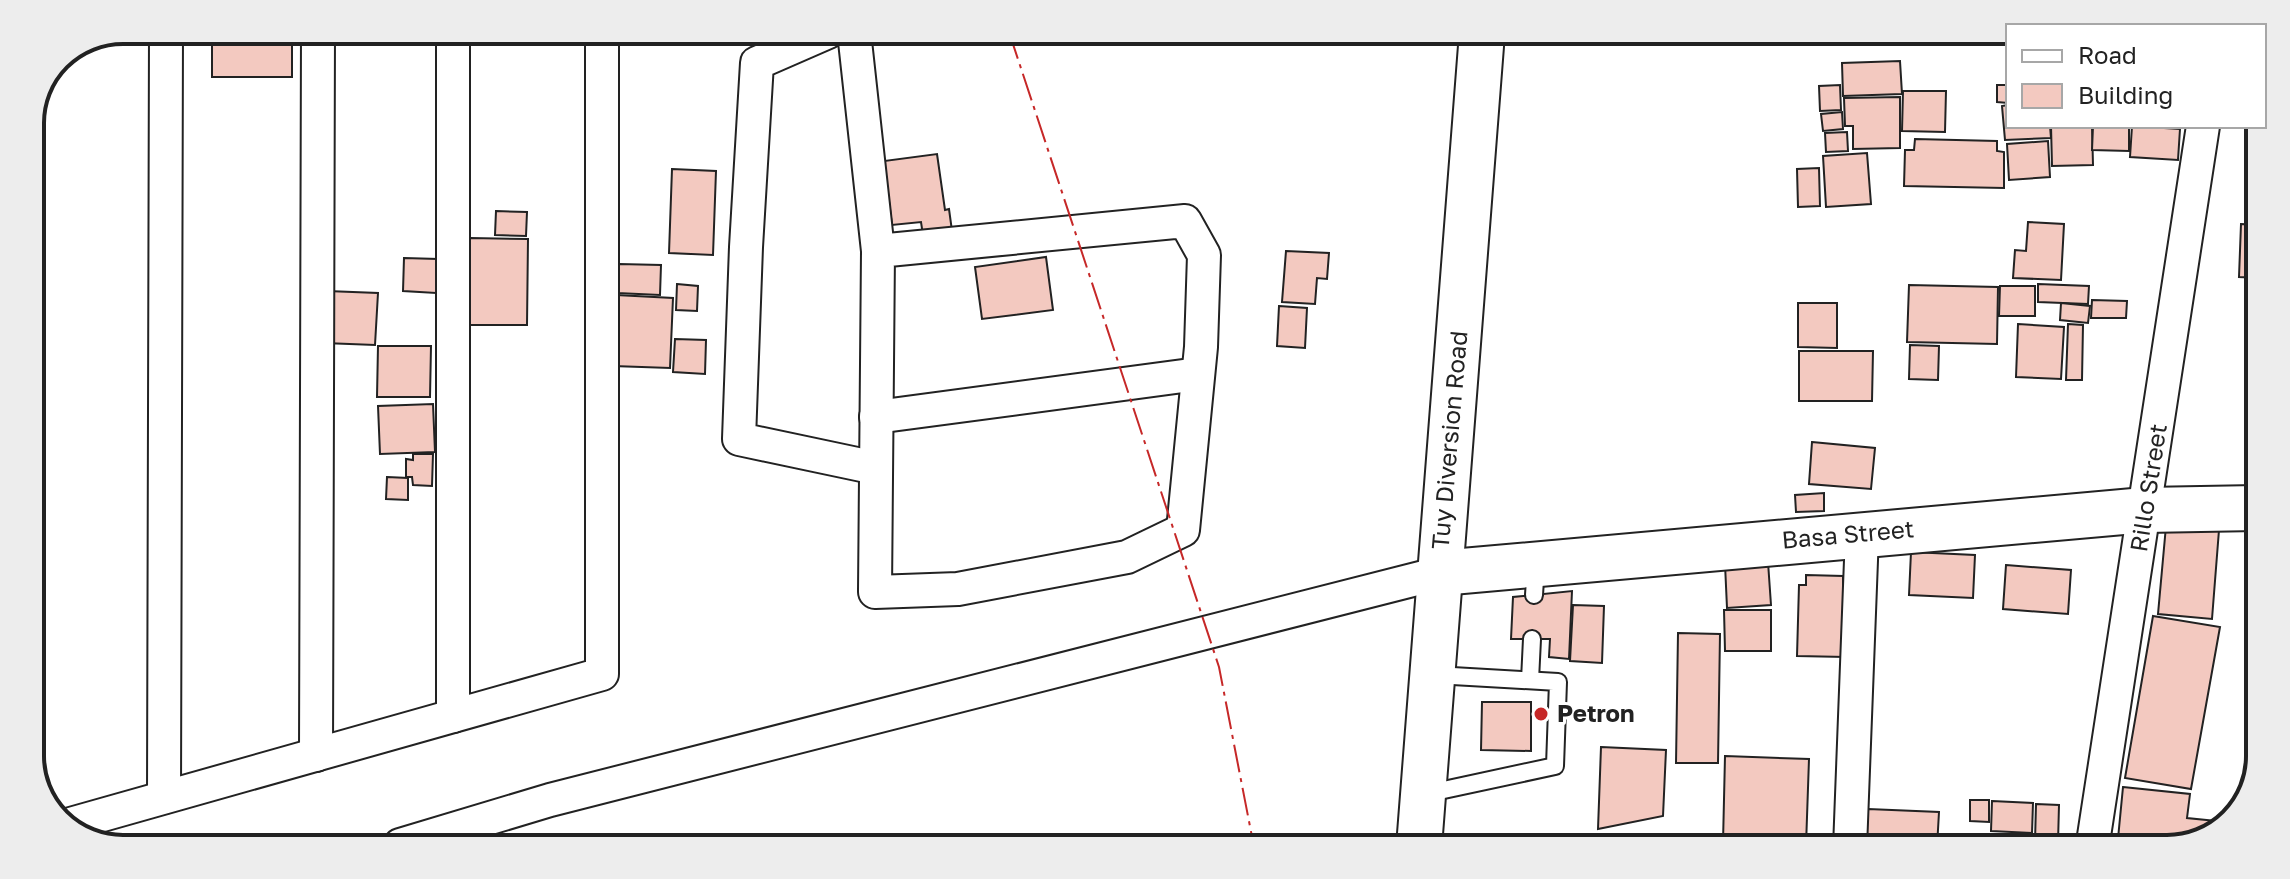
<svg xmlns="http://www.w3.org/2000/svg" width="2290" height="879" font-family="'Golos Text',sans-serif">
	<style>
		.building { fill: #f3c9c0; stroke: #222; stroke-width: 2 }
		.lines { fill: none; stroke-linecap: round; stroke-linejoin: round }
		.lane-casing { stroke: #222; stroke-width: 20 }
		.street-casing { stroke: #222; stroke-width: 36 }
		.secondary-casing { stroke: #222; stroke-width: 48 }
		.primary-casing { stroke: #222; stroke-width: 48 }
		.lane { stroke: #fff; stroke-width: 16 }
		.street { stroke: #fff; stroke-width: 32 }
		.secondary { stroke: #fff; stroke-width: 44 }
		.primary { stroke: #fff; stroke-width: 44 }
		.power { stroke: #c62828; stroke-width: 2; stroke-dasharray: 28 6 4 6; stroke-linecap: butt }
		.poi-dot { fill: #c62828; stroke: #fff; stroke-width: 3 }
		.labels { text-anchor: middle; stroke-width: 6; stroke-linejoin: round; paint-order: stroke }
		.street-label { font-size: 24px; fill: #222; stroke: #fff }
		.poi-label { font-size: 24px; font-weight: bold; fill: #222; stroke: #fff; text-anchor: start }
		.rim { fill: none; stroke: #222; stroke-width: 4 }
	</style>
	<rect width="100%" height="100%" fill="#fff"/>
	<g class="building">
		<rect x="212" y="30" width="80" height="47"/>
		<path d="M1135,32L1165,33V34L1136,37Z"/>
		<path d="M1900,61L1902,94L1843,96L1842,63Z"/>
		<path d="M1840,85L1841,110L1820,111L1819,86Z"/>
		<path d="M1997,85H2008V103L1997,102Z"/>
		<path d="M1903,91H1946L1945,132L1902,131Z"/>
		<path d="M1900,97V148L1853,149V126H1845L1844,98Z"/>
		<path d="M2008,105V126H2050L2051,138L2005,140L2002,106Z"/>
		<path d="M1842,112L1843,129L1823,131L1821,114Z"/>
		<path d="M2051,126H2092L2093,165L2052,166Z"/>
		<path d="M2093,126H2129V151L2092,150Z"/>
		<path d="M2132,126L2180,129L2178,160L2130,157Z"/>
		<path d="M1847,132L1848,151L1826,152L1825,133Z"/>
		<path d="M1915,139L1997,141V151L2004,152V188L1904,186L1905,150H1914Z"/>
		<path d="M2048,141L2050,177L2009,180L2007,144Z"/>
		<path d="M1867,153L1871,204L1826,207L1823,156Z"/>
		<path d="M937,154L945,210L949,209L952,231L923,235L921,222L892,225L884,161Z"/>
		<path d="M1819,168L1820,206L1798,207L1797,169Z"/>
		<path d="M672,169L716,171L713,255L669,253Z"/>
		<path d="M496,211L527,212L526,236L495,235Z"/>
		<path d="M2028,222L2064,224L2061,280L2013,278L2015,250L2026,251Z"/>
		<path d="M2241,224L2259,225V278L2239,277Z"/>
		<path d="M470,238L528,239L527,325H469Z"/>
		<path d="M1286,251L1329,253L1327,279L1317,278L1315,304L1282,302Z"/>
		<path d="M1046,257L1053,310L982,319L975,267Z"/>
		<path d="M404,258L438,259L436,293L403,291Z"/>
		<path d="M619,264L661,265L660,295L617,293Z"/>
		<path d="M677,284L698,286L697,311L676,310Z"/>
		<path d="M2038,284L2089,286L2088,304L2038,302Z"/>
		<path d="M1909,285L1998,287L1997,344L1907,342Z"/>
		<path d="M2000,286H2035V316H1999Z"/>
		<path d="M327,291L378,293L375,345L324,343Z"/>
		<path d="M616,295L673,298L670,368L613,366Z"/>
		<path d="M2092,300L2127,301L2126,318H2091Z"/>
		<path d="M1798,303H1837V348L1798,347Z"/>
		<path d="M2061,303L2090,306L2088,323L2060,320Z"/>
		<path d="M1279,306L1307,308L1305,348L1277,346Z"/>
		<path d="M2018,324L2064,327L2061,379L2016,377Z"/>
		<path d="M2068,324L2083,325L2082,380H2066Z"/>
		<path d="M675,339L706,340L705,374L673,372Z"/>
		<path d="M1910,345L1939,346L1938,380L1909,379Z"/>
		<path d="M378,346H431L430,397H377Z"/>
		<path d="M1799,351H1873L1872,401H1799Z"/>
		<path d="M433,404L435,452L380,454L378,406Z"/>
		<path d="M1812,442L1875,448L1871,489L1809,484Z"/>
		<path d="M413,454H433L432,486L413,485L412,477H406V459L413,460Z"/>
		<path d="M387,477L408,478V500L386,499Z"/>
		<path d="M1824,493V511L1796,512L1795,495Z"/>
		<path d="M2166,526L2219,530L2212,619L2158,614Z"/>
		<path d="M1911,552L1975,555L1973,598L1909,595Z"/>
		<path d="M1768,562L1771,605L1727,608L1725,564Z"/>
		<path d="M2006,565L2071,570L2068,614L2003,609Z"/>
		<path d="M1806,575L1843,576V586H1847L1846,657L1797,656L1799,585H1806Z"/>
		<path d="M1572,591L1569,659L1549,657L1550,639H1511L1513,597Z"/>
		<path d="M1573,605L1604,606L1602,663L1570,661Z"/>
		<path d="M1724,610H1771V651H1725Z"/>
		<path d="M2153,616L2220,627L2191,789L2125,778Z"/>
		<path d="M1678,633L1720,634L1718,763H1676Z"/>
		<path d="M1482,702H1531V751L1481,750Z"/>
		<path d="M1601,747L1666,750L1663,816L1598,829Z"/>
		<path d="M1725,756L1809,759L1806,846L1723,843Z"/>
		<path d="M2123,787L2190,794L2187,818L2227,822L2219,833L2167,849H2117Z"/>
		<path d="M1970,800H1989V822L1970,821Z"/>
		<path d="M1992,801L2033,803L2032,833L1991,831Z"/>
		<path d="M2036,804L2059,805L2058,843L2035,842Z"/>
		<path d="M1868,809L1939,812L1937,847L1873,848V844L1866,843Z"/>
	</g>
	<g class="lines">
		<defs>
			<g id="lane">
				<path d="M1534,595L1536,564"/>
				<path d="M1530,680L1532,639"/>
				<path d="M1425,794L1555,766L1558,682L1435,675"/>
			</g>
			<g id="street">
				<path d="M453,31V716"/>
				<path d="M828,32L757,63L746,247L739,439L876,468"/>
				<path d="M854,32L878,251L875,592L958,589L1127,557L1183,530L1201,347L1204,255L1185,221L878,251"/>
				<path d="M876,417L1198,374"/>
				<path d="M316,755L318,30"/>
				<path d="M164,797L166,30"/>
				<path d="M67,825L602,674V31"/>
				<path d="M400,845L550,800L1440,573"/>
				<path d="M1850,848L1862,534"/>
				<path d="M2092,849L2203,126"/>
			</g>
			<path id="secondary" d="M1440,573L2145,510L2257,508"/>
			<path id="primary" d="M1419,847L1482,33"/>
		</defs>
		<use href="#lane" class="lane-casing"/>
		<use href="#street" class="street-casing"/>
		<use href="#secondary" class="secondary-casing"/>
		<use href="#primary" class="primary-casing"/>
		<use href="#lane" class="lane"/>
		<use href="#street" class="street"/>
		<use href="#secondary" class="secondary"/>
		<use href="#primary" class="primary"/>
		<path class="power" d="M1009,32L1219,667L1254,847"/>
	</g>
	<circle class="poi-dot" cx="1541" cy="714" r="8"/>
	<g class="labels">
		<g class="street-label">
			<text transform="translate(1450 440) rotate(-85)" y="8">Tuy Diversion Road</text>
			<text transform="translate(2149 488) rotate(-81)" y="8">Rillo Street</text>
			<text transform="translate(1848 535) rotate(-5)" y="8">Basa Street</text>
		</g>
		<g class="poi-label">
			<text x="1557" y="722">Petron</text>
		</g>
	</g>
	<path d="M0 0H2290V879H0ZM123 44H2167A79 79 0 0 1 2246 123V756A79 79 0 0 1 2167 835H123A79 79 0 0 1 44 756V123A79 79 0 0 1 123 44Z" fill="#ededed" fill-rule="evenodd"/>
	<path class="rim" d="M123 44H2167A79 79 0 0 1 2246 123V756A79 79 0 0 1 2167 835H123A79 79 0 0 1 44 756V123A79 79 0 0 1 123 44Z"/>
	<rect x="2006" y="24" width="260" height="104" fill="#ffffff" stroke="#a7a7a7" stroke-width="2"/>
	<rect x="2022" y="50" width="40" height="12" fill="#ffffff" stroke="#a7a7a7" stroke-width="2"/>
	<text x="2078" y="64" font-size="24" fill="#222222">Road</text>
	<rect x="2022" y="84" width="40" height="24" fill="#f3c9c0" stroke="#a7a7a7" stroke-width="2"/>
	<text x="2078" y="104" font-size="24" fill="#222222">Building</text>
</svg>
